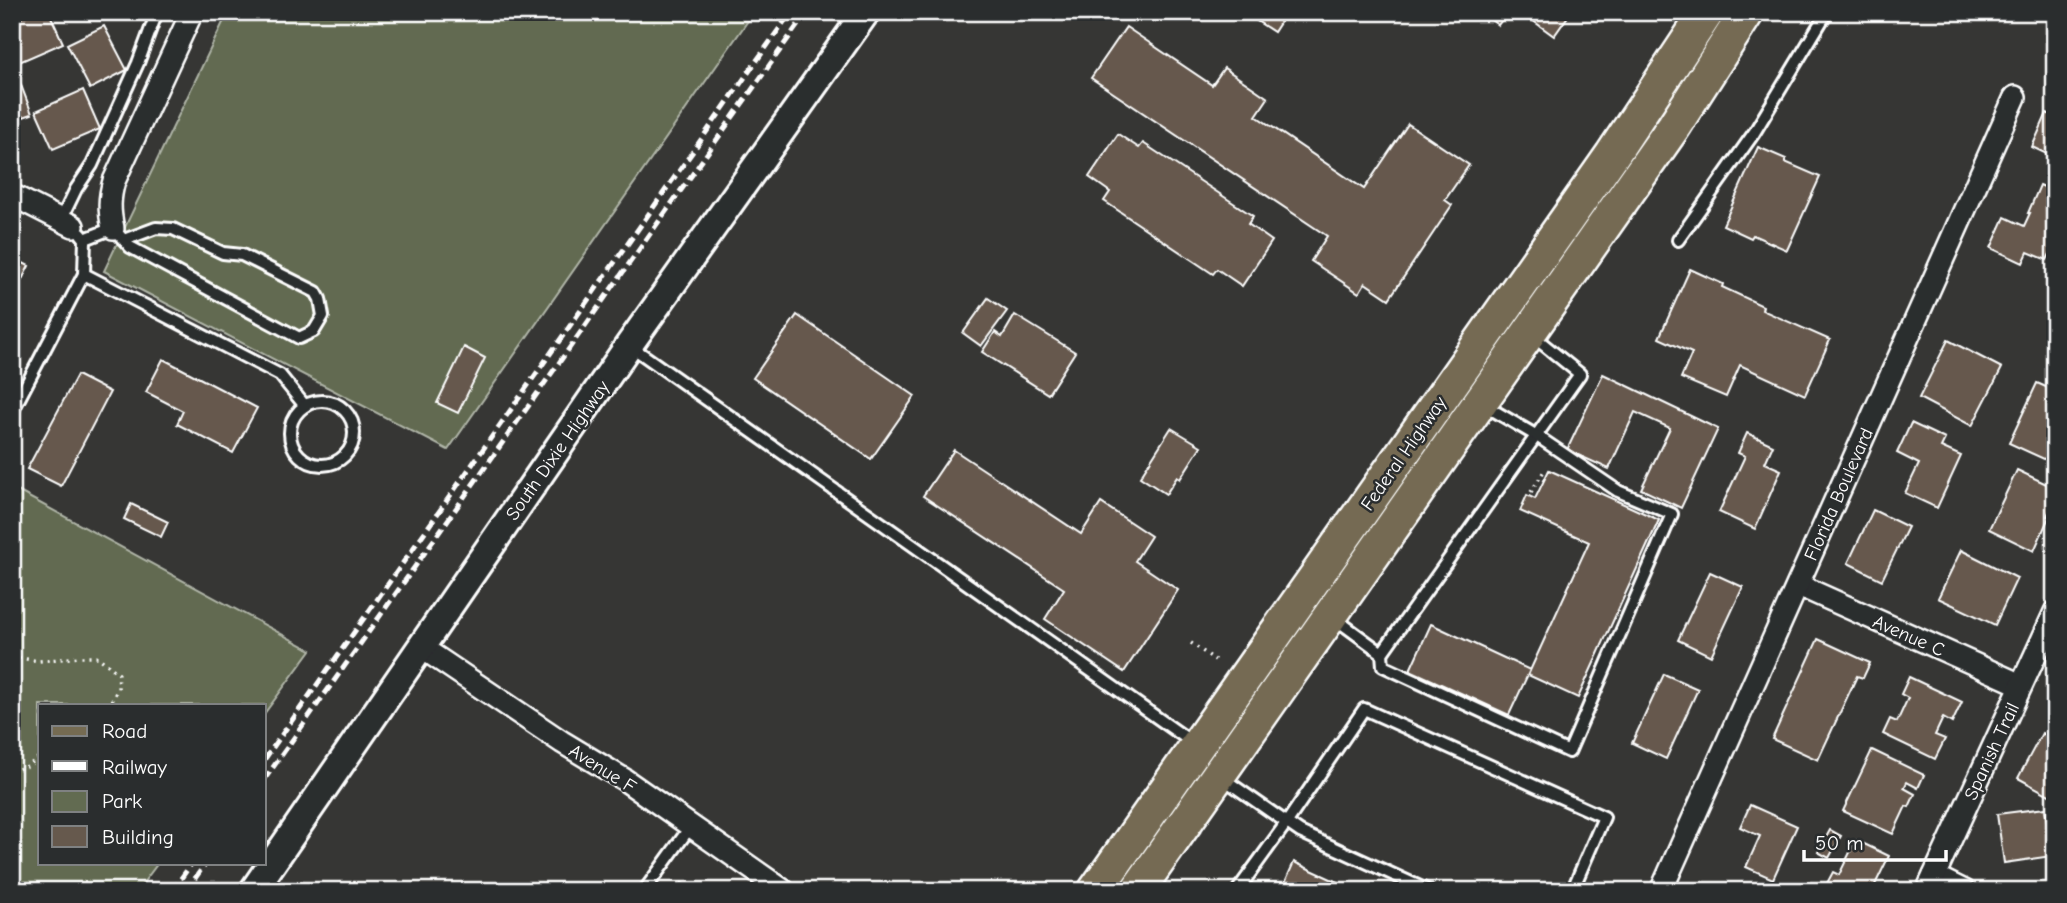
<svg xmlns="http://www.w3.org/2000/svg" width="2067" height="903" font-family="'Comic Neue',sans-serif">
	<style>
		.green { fill: #626b51; stroke: #b0b5a8; stroke-width: 2 }
		.building { fill: #66594d; stroke: #fff; stroke-width: 2 }
		.lines { fill: none; stroke-linecap: round; stroke-linejoin: round }
		.service-casing { stroke: #fff; stroke-width: 16 }
		.minor-casing { stroke: #fff; stroke-width: 26 }
		.tertiary-casing { stroke: #fff; stroke-width: 32 }
		.primary-casing { stroke: #fff; stroke-width: 38 }
		.path { stroke: #fff; stroke-width: 3.5; stroke-dasharray: 2 5; stroke-linecap: butt }
		.service { stroke: #2a2d2e; stroke-width: 10 }
		.minor { stroke: #2a2d2e; stroke-width: 21 }
		.tertiary { stroke: #2a2d2e; stroke-width: 26 }
		.primary { stroke: #756b52; stroke-width: 33 }
		.rail { stroke: #fff; stroke-width: 5; stroke-dasharray: 10 5; stroke-linecap: butt }
		.labels { text-anchor: middle; stroke-width: 5; stroke-linejoin: round; paint-order: stroke }
		.street-label { font-size: 19px; fill: #fff; stroke: #2a2d2e }
	</style>
	<rect width="100%" height="100%" fill="#363634"/>
	<filter id="ink" filterUnits="userSpaceOnUse"><feTurbulence type="fractalNoise" baseFrequency=".0143" numOctaves="2"/><feDisplacementMap in="SourceGraphic" scale="14" xChannelSelector="R" yChannelSelector="G"/><feConvolveMatrix kernelMatrix="1 2 1 2 8 2 1 2 1" color-interpolation-filters="sRGB"/></filter>
	<g filter="url(#ink)">
		<g class="green">
			<path d="M228,12H754L448,450L104,271Z"/>
			<path d="M12,488L311,650L264,714V705H40V863H158L137,891H12Z"/>
		</g>
		<g class="building">
			<path d="M33,12H49L63,43L17,63L12,52V22Z"/>
			<path d="M1243,12H1287L1274,32Z"/>
			<path d="M1480,12H1508L1498,25Z"/>
			<path d="M1521,12H1571L1554,36Z"/>
			<path d="M104,26L127,70L90,89L67,44Z"/>
			<path d="M1126,27L1212,85L1224,68L1268,98L1256,116L1364,189L1408,124L1469,165L1445,200L1452,205L1389,299L1365,283L1359,293L1311,261L1327,236L1091,78Z"/>
			<path d="M14,67L32,114L12,121V68Z"/>
			<path d="M83,90L100,129L53,149L36,111Z"/>
			<path d="M2047,113L2055,117V158L2032,147Z"/>
			<path d="M1118,134L1139,148L1143,143L1253,216L1248,224L1272,241L1242,286L1217,269L1213,274L1104,201L1110,192L1089,177Z"/>
			<path d="M1758,147L1786,159L1785,162L1820,177L1787,250L1753,235L1751,238L1723,225Z"/>
			<path d="M2040,185L2055,192V244L2047,260L2028,252L2023,263L1991,248L2005,217L2024,226L2030,213H2028Z"/>
			<path d="M12,245L20,248L15,259L29,266L12,299Z"/>
			<path d="M1690,269L1723,284L1722,287L1763,306L1762,310L1830,340L1805,395L1740,365L1726,397L1681,378L1692,353L1659,338Z"/>
			<path d="M988,298L1007,311L981,346L963,333Z"/>
			<path d="M797,315L915,396L871,459L753,378Z"/>
			<path d="M1015,315L1075,352L1048,394L982,352L995,332L1002,337Z"/>
			<path d="M1948,340L2002,368L1972,426L1919,398Z"/>
			<path d="M2055,341V357L2049,354Z"/>
			<path d="M464,347L485,358L458,413L437,403Z"/>
			<path d="M163,359L257,408L233,453L177,424L183,411L146,392Z"/>
			<path d="M1603,374L1718,429L1681,508L1641,489L1670,428L1635,412L1609,469L1567,450Z"/>
			<path d="M77,375L110,392L61,486L27,469Z"/>
			<path d="M2037,383L2055,391V464L2009,443Z"/>
			<path d="M1911,423L1945,439L1941,447L1961,456L1937,508L1905,493L1919,464L1897,453Z"/>
			<path d="M1171,428L1201,446L1180,479L1177,477L1166,494L1140,477Z"/>
			<path d="M1747,433L1773,445L1765,463L1781,470L1755,529L1719,512L1745,456L1738,453Z"/>
			<path d="M954,450L1081,534L1101,503L1151,536L1135,561L1178,590L1124,672L1045,619L1064,589L923,496Z"/>
			<path d="M1549,470L1659,520L1578,698L1528,675L1589,542L1520,511L1527,495L1535,499Z"/>
			<path d="M2017,470L2055,488V499L2047,516L2049,517L2034,551L1989,529Z"/>
			<path d="M131,504L168,522L161,537L124,519Z"/>
			<path d="M1873,510L1908,527L1882,580L1848,563Z"/>
			<path d="M1961,550L2017,578L1995,625L1938,598Z"/>
			<path d="M1710,572L1743,587L1711,656L1678,640Z"/>
			<path d="M1431,624L1530,670L1509,715L1410,670Z"/>
			<path d="M1818,639L1870,663L1863,678L1857,676L1818,760L1772,739Z"/>
			<path d="M1664,674L1698,689L1666,759L1632,743Z"/>
			<path d="M1909,677L1962,702L1952,723L1943,718L1935,735L1945,739L1935,759L1883,734L1890,719L1897,722L1908,698L1901,694Z"/>
			<path d="M2042,733L2055,740V788L2051,796L2018,778Z"/>
			<path d="M1872,750L1924,775L1918,788L1907,782L1904,788L1915,794L1909,807L1906,806L1893,834L1843,811Z"/>
			<path d="M1750,805L1797,826L1773,879L1746,867L1760,836L1740,827Z"/>
			<path d="M2045,808L2052,856L2004,863L1997,814Z"/>
			<path d="M1830,830L1841,836L1829,858L1818,852Z"/>
			<path d="M1856,840L1889,856L1872,891H1833L1834,889L1826,885L1833,872L1839,875Z"/>
			<path d="M1294,862L1357,891H1281Z"/>
			<path d="M682,883L694,891H677Z"/>
		</g>
		<g class="lines">
			<defs>
				<g id="service">
					<path d="M61,220L76,189L92,165L138,63L157,12"/>
					<path d="M85,239L113,228L130,247L299,338L314,331L323,316L320,299L316,292L242,255L223,253L173,229L156,228L124,240"/>
					<path d="M1678,240L1754,133L1827,12"/>
					<path d="M84,274L280,375L305,406"/>
					<path d="M629,345L1193,743"/>
					<circle cx="322" cy="433" r="32"/>
					<path d="M12,412L84,274L85,239L81,234"/>
					<path d="M1333,617L1382,653L1580,374L1533,336"/>
					<path d="M1382,653L1383,666L1569,752L1672,514L1618,491L1537,436L1484,405"/>
					<path d="M1221,777L1300,832L1429,891"/>
					<path d="M644,891L691,826"/>
					<path d="M1237,891L1287,822L1364,709L1604,817L1572,891"/>
				</g>
				<g id="minor">
					<path d="M12,195L73,226"/>
					<path d="M113,228C109,211 109,198 114,181L192,12"/>
					<path d="M1798,585L2021,685"/>
					<path d="M421,647L562,742L625,780L784,891"/>
					<path d="M1934,876L1964,891"/>
					<path d="M1661,891L2015,97"/>
					<path d="M1927,891L2055,612"/>
				</g>
				<path id="tertiary" d="M253,891L629,345L866,12"/>
				<g id="primary">
					<path d="M1095,891L1612,155L1707,12"/>
					<path d="M1137,891L1674,126L1747,12"/>
				</g>
			</defs>
			<use href="#service" class="service-casing"/>
			<use href="#minor" class="minor-casing"/>
			<use href="#tertiary" class="tertiary-casing"/>
			<use href="#primary" class="primary-casing"/>
			<g class="path">
				<path d="M1531,492L1544,471"/>
				<path d="M1191,643L1215,660"/>
				<path d="M12,657L39,661L80,657H98L119,674L118,689L109,705"/>
				<path d="M12,771L28,766L40,756"/>
			</g>
			<use href="#service" class="service"/>
			<use href="#minor" class="minor"/>
			<use href="#tertiary" class="tertiary"/>
			<use href="#primary" class="primary"/>
			<g class="rail">
				<path d="M264,760L791,12"/>
				<path d="M264,780L807,12"/>
				<path d="M172,891L192,863"/>
				<path d="M186,891L206,863"/>
			</g>
		</g>
	</g>
	<g class="labels">
		<g class="street-label">
			<text transform="translate(557 450) rotate(-55)" y="7">South Dixie Highway</text>
			<text transform="translate(1403 453) rotate(-55)" y="7">Federal Highway</text>
			<text transform="translate(1838 494) rotate(-66)" y="7">Florida Boulevard</text>
			<text transform="translate(1909 635) rotate(24)" y="7">Avenue C</text>
			<text transform="translate(1991 751) rotate(-65)" y="7">Spanish Trail</text>
			<text transform="translate(603 768) rotate(32)" y="7">Avenue F</text>
		</g>
	</g>
	<rect width="2067" height="903" fill="none" stroke="#2a2d2e" stroke-width="42"/>
	<rect x="21" y="21" width="2025" height="861" fill="none" stroke="#fff" stroke-width="2.5" filter="url(#ink)"/>
	<rect x="38" y="704" width="228" height="161" fill="#2a2d2e" stroke="#7f8182" stroke-width="2"/>
	<rect x="52" y="726" width="35" height="10" fill="#756b52" stroke="#7f8182" stroke-width="2"/>
	<text x="102" y="738" font-size="21" fill="#ffffff">Road</text>
	<rect x="52" y="761" width="35" height="10" fill="#ffffff" stroke="#7f8182" stroke-width="2"/>
	<text x="102" y="774" font-size="21" fill="#ffffff">Railway</text>
	<rect x="52" y="791" width="35" height="21" fill="#626b51" stroke="#7f8182" stroke-width="2"/>
	<text x="102" y="808" font-size="21" fill="#ffffff">Park</text>
	<rect x="52" y="826" width="35" height="21" fill="#66594d" stroke="#7f8182" stroke-width="2"/>
	<text x="102" y="844" font-size="21" fill="#ffffff">Building</text>
	<path d="M1804 850v10h142v-10" fill="none" stroke="#ffffff" stroke-width="3.5"/>
	<text x="1815" y="850" font-size="21" fill="#ffffff" stroke="#2a2d2e" stroke-width="5" paint-order="stroke">50 m</text>
</svg>
